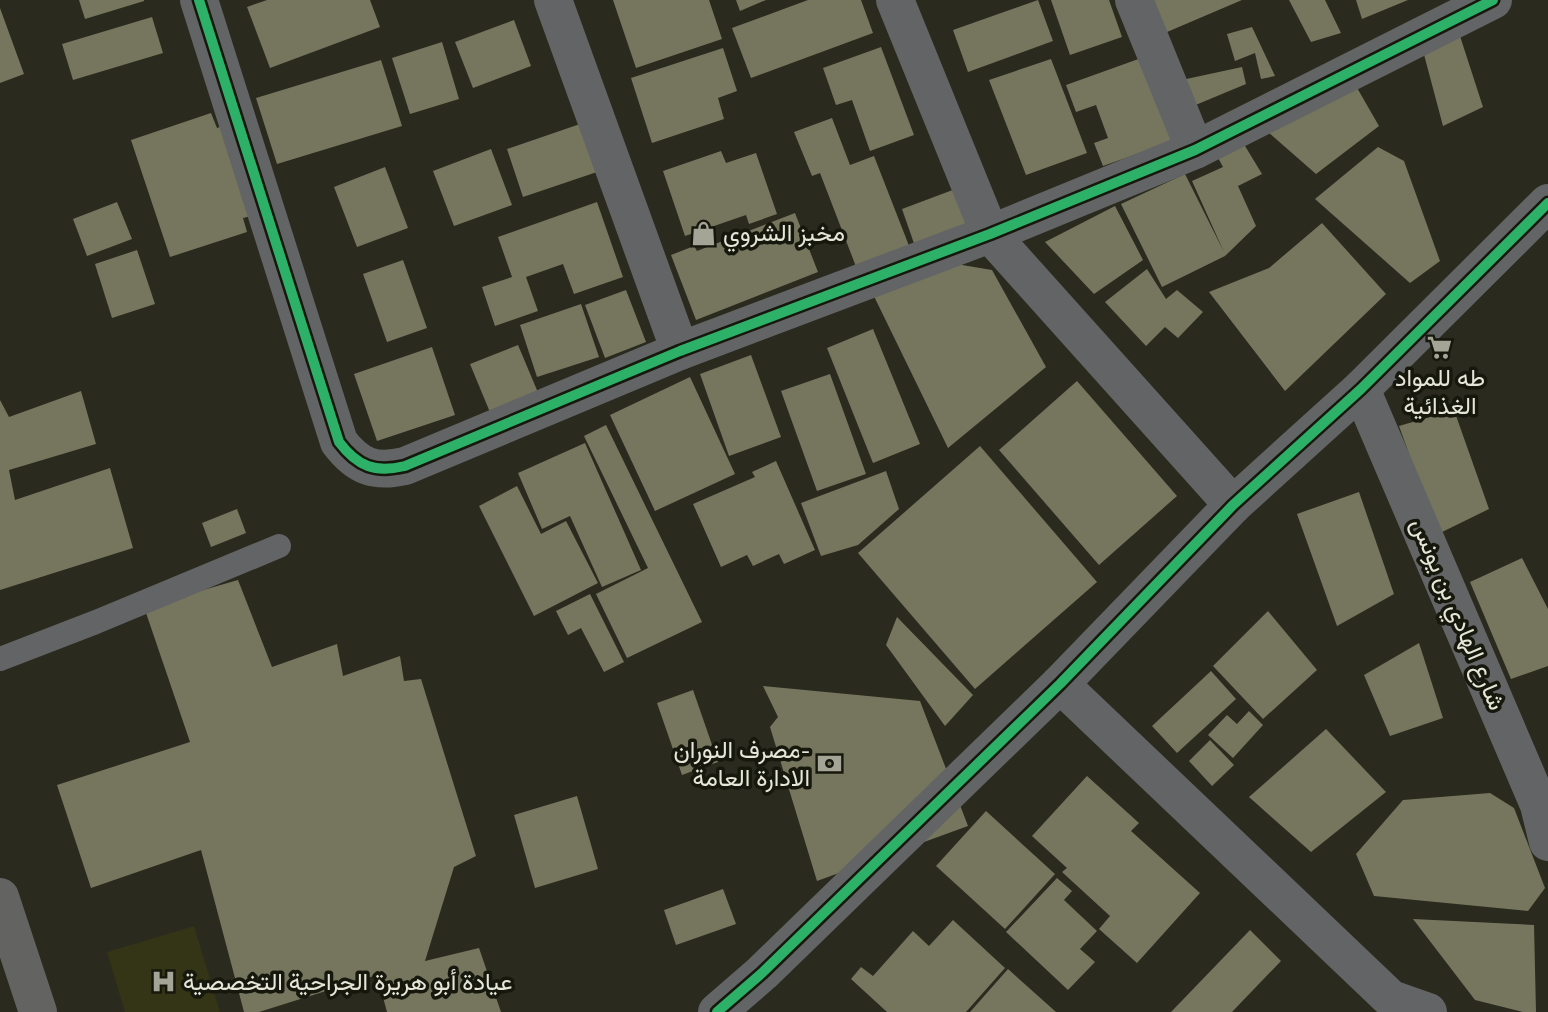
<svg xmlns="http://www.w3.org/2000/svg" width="1548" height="1012" font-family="Spectral,Vazirmatn,serif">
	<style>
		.built { fill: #343417 }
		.building { fill: #76765f }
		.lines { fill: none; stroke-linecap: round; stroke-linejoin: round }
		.service { stroke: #636465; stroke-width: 24 }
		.minor { stroke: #636465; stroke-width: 38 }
		.tertiary { stroke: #636465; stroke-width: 38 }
		.primary { stroke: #636362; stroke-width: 38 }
		.cycleway-casing { stroke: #17180d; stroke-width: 15 }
		.cycleway { stroke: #2db169; stroke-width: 10 }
		.labels { text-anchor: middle; stroke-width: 7; stroke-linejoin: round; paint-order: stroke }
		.poi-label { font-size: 24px; fill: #e6e7d8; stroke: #17180d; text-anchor: start }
		.street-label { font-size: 24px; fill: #e6e7d8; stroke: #17180d }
	</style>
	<rect width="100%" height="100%" fill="#2a2a1e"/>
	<path class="built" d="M194,926L220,1012H125L107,952Z"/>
	<g class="building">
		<path d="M79,0H144V1L85,19Z"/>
		<path d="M267,0H370L380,27L270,68L247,7Z"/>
		<path d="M613,0H709L722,39L636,68Z"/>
		<path d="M736,0H766L740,11Z"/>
		<path d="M808,0H861L873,33L751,78L732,28Z"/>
		<path d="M1038,0L1053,41L968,72L953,30Z"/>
		<path d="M1051,0H1109L1122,37L1070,55Z"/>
		<path d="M1130,0H1242L1146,41Z"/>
		<path d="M1289,0H1325L1341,33L1311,42Z"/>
		<path d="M1356,0H1408L1362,19Z"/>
		<path d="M0,8L24,74L0,83Z"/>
		<path d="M152,17L163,53L73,80L62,44Z"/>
		<path d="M514,20L531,66L473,88L455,42Z"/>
		<path d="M1252,27L1275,76L1261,79L1255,53L1235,61L1227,34Z"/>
		<path d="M1459,33L1483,107L1443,126L1422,47Z"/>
		<path d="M442,42L459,99L410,114L392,58Z"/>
		<path d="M881,47L914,135L870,151L852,100L836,105L823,68Z"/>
		<path d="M723,48L737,91L718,98L724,119L652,143L631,78Z"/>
		<path d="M1144,57L1174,141L1103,166L1094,143L1108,138L1096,105L1076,112L1066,85Z"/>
		<path d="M1051,59L1087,153L1026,175L989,80Z"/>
		<path d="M381,60L402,126L277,164L256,98Z"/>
		<path d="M1242,67L1246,84L1186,109L1177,81Z"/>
		<path d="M1356,86L1379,126L1316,174L1260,125Z"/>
		<path d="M211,113L217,128L229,124L259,214L243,218L247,232L170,257L131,140Z"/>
		<path d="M832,118L850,165L874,156L913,256L860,277L820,173L812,176L794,132Z"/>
		<path d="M580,124L597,172L523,197L507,149Z"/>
		<path d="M1239,136L1262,174L1238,186L1256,226L1225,256L1162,287L1121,204L1185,174L1224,252L1192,181L1223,167L1217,156Z"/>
		<path d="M1378,147L1404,161L1440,261L1410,283L1315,199Z"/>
		<path d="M491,149L512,205L454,226L433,171Z"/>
		<path d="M721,151L726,163L756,153L777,214L749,224L746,215L685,236L663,171Z"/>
		<path d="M385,167L408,228L357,247L334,187Z"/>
		<path d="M958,188L973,232L917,252L902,209Z"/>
		<path d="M117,202L132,239L87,256L73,219Z"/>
		<path d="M597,202L623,277L574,294L563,264L526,277L538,311L495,326L482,287L512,277L498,237Z"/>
		<path d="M1115,206L1143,260L1094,294L1045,242Z"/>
		<path d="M795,213L818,272L696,320L671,255L694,246L697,251Z"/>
		<path d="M1322,223L1386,294L1285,391L1209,292L1269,268Z"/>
		<path d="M137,250L155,304L112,318L95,264Z"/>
		<path d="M403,260L427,328L387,342L363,274Z"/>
		<path d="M932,260L992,270L1046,367L948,448L869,286Z"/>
		<path d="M1147,269L1166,299L1177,290L1203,312L1178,338L1165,327L1146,346L1105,302Z"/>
		<path d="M626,290L646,342L605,358L585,305Z"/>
		<path d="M581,304L599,357L537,377L520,325Z"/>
		<path d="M873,329L920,444L873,463L827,348Z"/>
		<path d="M518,345L542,402L494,422L470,364Z"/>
		<path d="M432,347L455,415L377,441L354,374Z"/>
		<path d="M751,355L781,437L729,456L700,374Z"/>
		<path d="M830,374L866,474L817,491L781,391Z"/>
		<path d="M690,377L735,474L655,511L610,415Z"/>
		<path d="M1077,381L1177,496L1099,565L999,450Z"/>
		<path d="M81,391L96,444L9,470L15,500L110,468L133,548L0,590V400L9,417Z"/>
		<path d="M1454,410L1489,509L1438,534L1399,426Z"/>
		<path d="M606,425L702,622L627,658L596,594L648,568L584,436Z"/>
		<path d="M585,443L641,570L602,587L570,516L542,529L518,473Z"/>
		<path d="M980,446L1097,582L975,689L858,553Z"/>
		<path d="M776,461L815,550L784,564L779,554L753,566L747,555L721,567L693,504L755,477L752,472Z"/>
		<path d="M886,471L899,509L858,545L821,556L801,503Z"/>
		<path d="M517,486L541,534L566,521L598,583L534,616L479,506Z"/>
		<path d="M1359,492L1394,594L1337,626L1297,514Z"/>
		<path d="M237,509L246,533L211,547L202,523Z"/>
		<path d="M1522,558L1548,609V666L1511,679L1470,582Z"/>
		<path d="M238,580L272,667L337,644L343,676L400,656L404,681L421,679L476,856L454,867L425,961L479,948L501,1012H387L377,975L259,1012H244L201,850L91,888L57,785L190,742L144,607Z"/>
		<path d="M590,594L624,662L604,672L581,628L568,635L556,611Z"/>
		<path d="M1268,611L1317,670L1263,719L1213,666Z"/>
		<path d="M897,617L973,695L945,726L886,645Z"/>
		<path d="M1419,643L1443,718L1390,736L1364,675Z"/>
		<path d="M1211,671L1236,699L1177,753L1152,726Z"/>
		<path d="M763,686L920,701L968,826L817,881L770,727L778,717Z"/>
		<path d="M693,690L718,762L682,775L657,703Z"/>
		<path d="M1249,711L1263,725L1233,758L1208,735L1227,715L1237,724Z"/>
		<path d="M1326,729L1386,792L1311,852L1249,797Z"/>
		<path d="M1210,740L1234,765L1212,786L1189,761Z"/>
		<path d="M1087,776L1139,823L1131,831L1200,893L1137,963L1099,929L1110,916L1062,872L1067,868L1032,836Z"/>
		<path d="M1490,793L1514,808L1545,888L1528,911L1374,896L1356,854L1403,800Z"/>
		<path d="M577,796L598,869L535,888L514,815Z"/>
		<path d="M986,811L1055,874L1005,929L936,866Z"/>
		<path d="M1057,878L1072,891L1064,900L1097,931L1080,949L1095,962L1068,990L1006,932Z"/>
		<path d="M723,889L736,924L676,945L664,910Z"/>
		<path d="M1413,919L1534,925L1536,1012H1523L1475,1000Z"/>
		<path d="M953,920L1005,968L966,1012H887L851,979L861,967L873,976L913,931L929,946Z"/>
		<path d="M1250,930L1281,961L1232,1012H1171Z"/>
		<path d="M1008,969L1056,1012H970Z"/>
	</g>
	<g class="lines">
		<path class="service" d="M0,659L96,622L279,546"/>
		<g class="minor">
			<path d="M199,0L339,442C358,467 375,473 405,466L680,351L990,234L1195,150L1493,0"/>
			<path d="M553,0L680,351"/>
			<path d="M895,0L990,234L1233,505"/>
			<path d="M1134,0L1195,150"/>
			<path d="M1361,389L1539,805L1548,842"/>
			<path d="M1060,684L1391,999L1428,1012"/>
		</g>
		<path class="tertiary" d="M717,1012L762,973L1060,684L1233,505L1361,389L1548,203"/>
		<path class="primary" d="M0,897L38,1012"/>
		<defs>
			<g id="cycleway">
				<path d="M199,0L339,442C358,467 375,473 405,466L680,351L990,234L1195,150L1493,0"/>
				<path d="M717,1012L762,973L1060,684L1233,505L1361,389L1548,203"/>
			</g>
		</defs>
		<use href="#cycleway" class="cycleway-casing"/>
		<use href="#cycleway" class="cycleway"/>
	</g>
	<defs>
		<symbol id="shop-bare" viewBox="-9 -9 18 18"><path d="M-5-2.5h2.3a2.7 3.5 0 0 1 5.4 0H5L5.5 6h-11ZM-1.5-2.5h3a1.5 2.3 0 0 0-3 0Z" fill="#a4a597" stroke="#17180d" stroke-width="2.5" paint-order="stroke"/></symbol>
		<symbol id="supermarket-bare" viewBox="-9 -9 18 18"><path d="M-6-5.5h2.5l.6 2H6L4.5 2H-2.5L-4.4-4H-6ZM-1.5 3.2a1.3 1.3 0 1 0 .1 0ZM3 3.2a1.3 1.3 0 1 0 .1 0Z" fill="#a4a597" stroke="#17180d" stroke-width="2.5" paint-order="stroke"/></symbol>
		<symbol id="bank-bare" viewBox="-9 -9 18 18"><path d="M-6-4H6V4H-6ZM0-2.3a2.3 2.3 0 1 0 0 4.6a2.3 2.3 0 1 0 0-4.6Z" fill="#a4a597" stroke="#17180d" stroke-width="2.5" paint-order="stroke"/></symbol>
		<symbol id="hospital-bare" viewBox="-9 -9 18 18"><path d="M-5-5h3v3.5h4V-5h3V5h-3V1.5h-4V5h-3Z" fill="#a4a597" stroke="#17180d" stroke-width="2.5" paint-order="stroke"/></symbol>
	</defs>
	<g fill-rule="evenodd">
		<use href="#shop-bare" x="686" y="216" width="35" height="35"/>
		<use href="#supermarket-bare" x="1422" y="330" width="35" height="35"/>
		<use href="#bank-bare" x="812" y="746" width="35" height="35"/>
		<use href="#hospital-bare" x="146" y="964" width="35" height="35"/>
	</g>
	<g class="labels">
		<g class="poi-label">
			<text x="723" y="241">مخبز الشروي</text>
			<text x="1440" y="386" text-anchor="middle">طه للمواد<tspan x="1440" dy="28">الغذائية</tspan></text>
			<text x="810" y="758" text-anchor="end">مصرف النوران-<tspan x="810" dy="28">الادارة العامة</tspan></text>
			<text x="183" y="990">عيادة أبو هريرة الجراحية التخصصية</text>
		</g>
		<g class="street-label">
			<text transform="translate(1458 614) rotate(67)" y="8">شارع الهادي بن يونس</text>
		</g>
	</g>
</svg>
